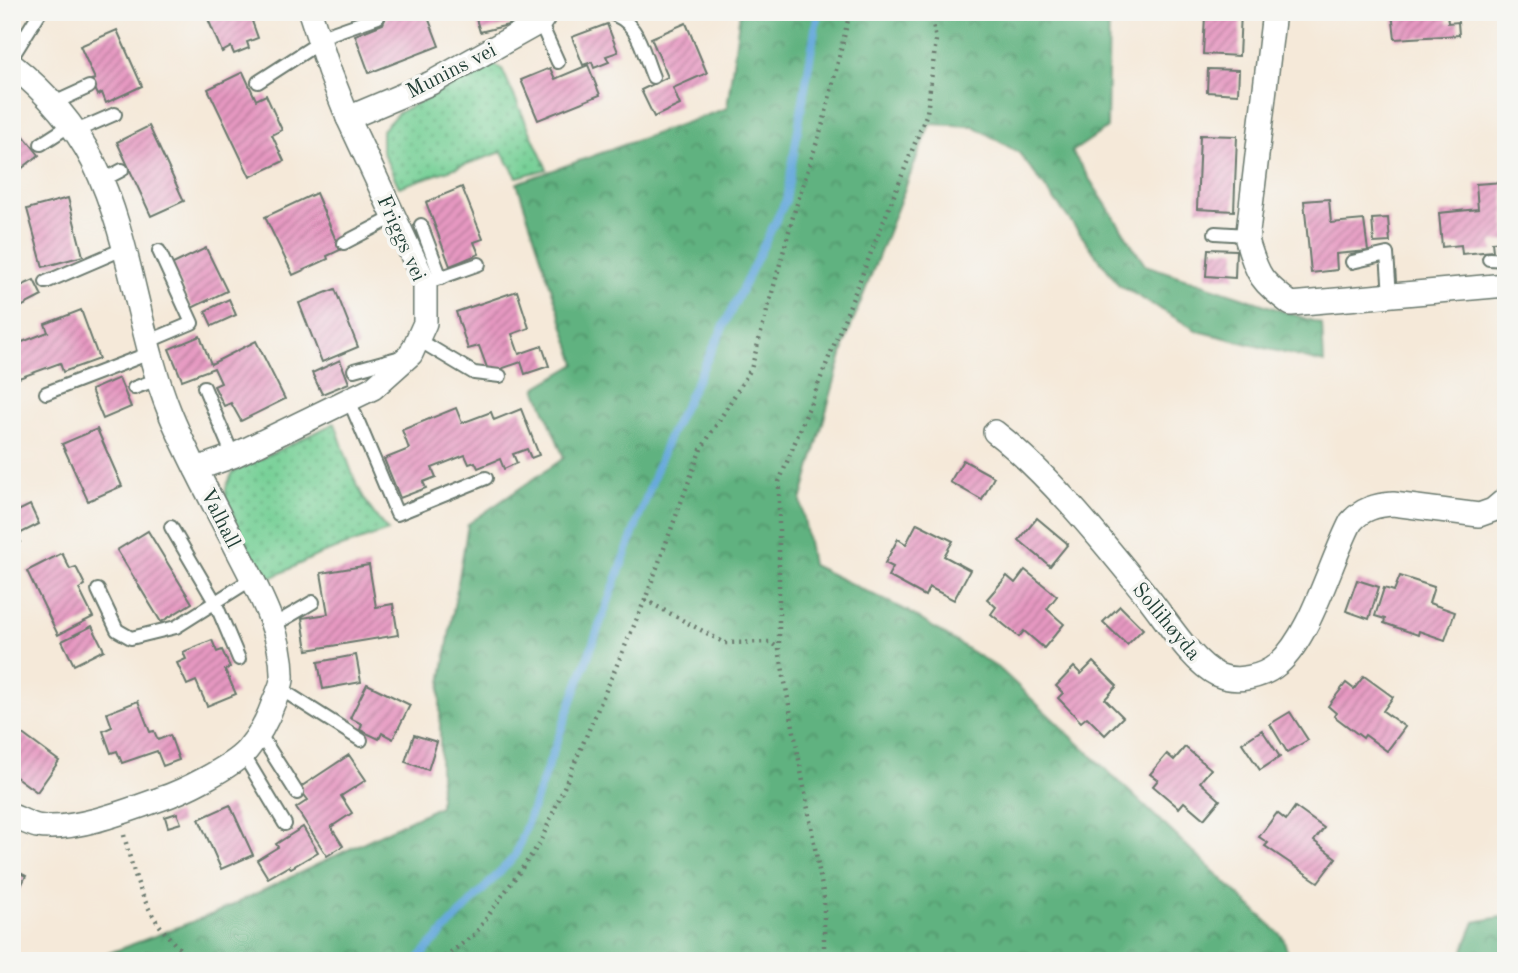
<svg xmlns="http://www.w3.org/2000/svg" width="1518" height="973" font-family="'Old Standard TT',serif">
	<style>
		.forest { fill: url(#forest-crowns); stroke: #40785a; stroke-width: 2 }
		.park { fill: url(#park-dots); stroke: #4b8666; stroke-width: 2 }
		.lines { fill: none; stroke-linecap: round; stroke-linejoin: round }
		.stream { stroke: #67aadc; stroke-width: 8 }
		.building { fill: url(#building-hatch) }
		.lane-casing { stroke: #6a796e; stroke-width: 16 }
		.street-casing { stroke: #6a796e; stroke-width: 26 }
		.path { stroke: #6a796e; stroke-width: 4.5; stroke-dasharray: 2 5; stroke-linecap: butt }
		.lane { stroke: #fff; stroke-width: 12 }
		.street { stroke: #fff; stroke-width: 23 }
		.labels { text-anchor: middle; stroke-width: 7; stroke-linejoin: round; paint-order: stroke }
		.street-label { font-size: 21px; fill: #1f3d34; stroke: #f6f6f2 }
	</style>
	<defs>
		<pattern id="forest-crowns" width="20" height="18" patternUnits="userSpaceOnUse" patternTransform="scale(1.75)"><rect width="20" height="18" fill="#61b280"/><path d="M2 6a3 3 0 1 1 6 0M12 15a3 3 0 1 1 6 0" fill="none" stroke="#4f926a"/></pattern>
		<pattern id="park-dots" width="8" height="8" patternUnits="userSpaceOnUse" patternTransform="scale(1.75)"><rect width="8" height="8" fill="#77d097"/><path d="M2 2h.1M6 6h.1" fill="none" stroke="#61aa7c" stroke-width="1.8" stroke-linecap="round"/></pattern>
		<pattern id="building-hatch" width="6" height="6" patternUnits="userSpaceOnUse" patternTransform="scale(1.75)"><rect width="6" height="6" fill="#e698c1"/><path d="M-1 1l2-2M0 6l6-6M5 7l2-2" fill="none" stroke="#ba7d9e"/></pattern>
	</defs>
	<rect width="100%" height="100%" fill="#f6f6f2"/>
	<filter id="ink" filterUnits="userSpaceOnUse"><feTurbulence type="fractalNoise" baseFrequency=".0143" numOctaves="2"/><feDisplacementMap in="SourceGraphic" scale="14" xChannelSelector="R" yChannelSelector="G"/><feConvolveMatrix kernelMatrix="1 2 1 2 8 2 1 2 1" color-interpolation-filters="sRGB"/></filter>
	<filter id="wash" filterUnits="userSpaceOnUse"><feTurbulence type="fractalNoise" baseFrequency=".00686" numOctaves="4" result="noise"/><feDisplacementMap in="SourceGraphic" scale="28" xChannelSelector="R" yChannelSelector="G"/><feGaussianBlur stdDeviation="1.57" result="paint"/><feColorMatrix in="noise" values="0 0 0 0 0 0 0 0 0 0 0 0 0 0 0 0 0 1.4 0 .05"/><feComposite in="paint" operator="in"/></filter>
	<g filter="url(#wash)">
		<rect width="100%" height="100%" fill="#f5e9d9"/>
		<g class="forest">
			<path d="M740,12H1109L1107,128L1072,152L1145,265L1322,324L1324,363L1198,331L1119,285L1019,153L973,126L930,124L847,337L801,501L812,565L907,611L1001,670L1283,937L1290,961H88L213,914L440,806V689L468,524L564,458L536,388L576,364L517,183L727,108Z"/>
			<path d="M1506,916V961H1462L1460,958L1475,922Z"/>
		</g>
		<g class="park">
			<path d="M493,64L502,69L547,169L517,177L502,152L399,187L382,151V130L398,113Z"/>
			<path d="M335,423C350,467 356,496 388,531L318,555L265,581L225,503L226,487L233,472Z"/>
		</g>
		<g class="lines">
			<path class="stream" d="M416,961L515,856L667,441L786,200L818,12"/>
		</g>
		<g id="blocks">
			<g class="building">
				<path d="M205,12H255L257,19L252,21L258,38L247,42L249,48L234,54L231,47L222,52Z"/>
				<path d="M384,12H426L439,46L369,73L355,35L383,24L386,17Z"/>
				<path d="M474,12H508L512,24L480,32Z"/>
				<path d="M1188,12H1241L1239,56L1203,54L1205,16L1188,15Z"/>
				<path d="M1392,12H1447L1448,23L1458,22L1459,35L1395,39Z"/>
				<path d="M686,23L707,73L673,88L680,105L654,117L641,90L668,77L651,38Z"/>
				<path d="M607,24L618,52L606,56L609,62L594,68L592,62L583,65L572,37Z"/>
				<path d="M117,30L142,86L106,103L102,93L98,95L91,80L95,79L80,46Z"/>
				<path d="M588,65L600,95L538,120L521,80L550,68L555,79Z"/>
				<path d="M1208,69L1239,70L1238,94L1207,92Z"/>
				<path d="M243,72L256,100L266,95L282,130L272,135L284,161L250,177L208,89Z"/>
				<path d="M12,121L39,155L12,176Z"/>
				<path d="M149,126L184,201L151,216L117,142Z"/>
				<path d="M1200,135L1237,136L1234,211L1197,209Z"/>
				<path d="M1503,182L1506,241L1492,242L1493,251L1462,254L1461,245L1442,247L1439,213L1478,209L1476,184Z"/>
				<path d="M462,187L483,239L474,242L479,254L450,266L426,202Z"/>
				<path d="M316,193L340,250L327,256L328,259L293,275L265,217Z"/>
				<path d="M68,198L83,256L43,267L27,209Z"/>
				<path d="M1329,199L1331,223L1364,220L1368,251L1336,254L1337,270L1311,273L1304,201Z"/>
				<path d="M1388,218L1390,242L1374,243L1372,219Z"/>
				<path d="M206,248L227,291L192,308L171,265Z"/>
				<path d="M1208,249L1236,250L1235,278L1206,276Z"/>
				<path d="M34,280L42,296L17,309L12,300V290Z"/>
				<path d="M335,289L358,347L322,362L299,303Z"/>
				<path d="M517,291L529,328L512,334L519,354L542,346L549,366L525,374L521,362L489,373L479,346L468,349L456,312Z"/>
				<path d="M229,299L236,315L212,326L205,311Z"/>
				<path d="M81,310L99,359L63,372L60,363L19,378L12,361V346L48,332L45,324Z"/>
				<path d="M200,336L211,364L256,341L285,399L241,421L231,403L224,406L214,386L221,383L214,368L182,380L169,349Z"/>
				<path d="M340,360L349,383L322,394L312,373Z"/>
				<path d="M119,378L131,407L103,419L91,390Z"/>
				<path d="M456,408L462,423L491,412L494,420L521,409L539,455L531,458L527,449L513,454L517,463L504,469L500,459L478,468L475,462L469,464L465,455L432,468L436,477L423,482L426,488L400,498L384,459L409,449L402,430Z"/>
				<path d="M97,429L122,486L88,501L62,444Z"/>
				<path d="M963,460L994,477L982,500L950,482Z"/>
				<path d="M30,505L39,524L17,535L20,542L12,546V509L14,513Z"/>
				<path d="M1037,518L1068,544L1050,566L1019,540Z"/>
				<path d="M917,523L953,541L944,556L970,570L954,600L929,587L925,596L888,576L893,567L885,563L898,539L906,544Z"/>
				<path d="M148,531L192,603L161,622L117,550Z"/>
				<path d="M62,553L70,569L76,567L85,585L79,589L93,617L58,635L27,571Z"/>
				<path d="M369,565L376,607L393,604L398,635L307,650L302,618L328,614L321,573Z"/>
				<path d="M1025,570L1057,596L1047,609L1064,624L1044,648L1024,631L1019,637L991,614L996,607L987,599L1007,576L1015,583Z"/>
				<path d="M1400,576L1434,587L1429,603L1455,612L1445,640L1419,631L1418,635L1384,623L1385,619L1375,616L1384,588L1394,591Z"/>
				<path d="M1357,580L1379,587L1369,619L1346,611Z"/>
				<path d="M1120,606L1143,629L1127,645L1103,622Z"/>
				<path d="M92,626L104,650L74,665L62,641Z"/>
				<path d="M212,640L217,652L222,650L230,667L225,670L236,694L207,706L196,681L187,685L177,663L186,659L183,652Z"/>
				<path d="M356,655L361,682L323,689L318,662Z"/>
				<path d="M1093,662L1117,686L1105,699L1123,717L1105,735L1087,717L1081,722L1058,698L1063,693L1056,686L1074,667L1081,674Z"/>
				<path d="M1364,676L1393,697L1383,711L1405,727L1387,751L1365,735L1363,738L1334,716L1336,713L1328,706L1346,683L1354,689Z"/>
				<path d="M367,684L410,705L393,739L382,733L379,739L360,730L362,724L350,718Z"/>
				<path d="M138,701L150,732L154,731L158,740L170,735L179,760L163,766L157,751L122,763L117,751L111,753L103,731L112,727L107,713Z"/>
				<path d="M1290,712L1308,740L1287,752L1270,724Z"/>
				<path d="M17,730L59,761L37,792L12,774V736Z"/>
				<path d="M1262,730L1280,757L1260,770L1242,743Z"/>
				<path d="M414,735L437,742L428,770L405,762Z"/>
				<path d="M1185,747L1211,769L1200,782L1220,800L1204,819L1184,802L1179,808L1153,786L1158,780L1150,774L1167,754L1174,760Z"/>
				<path d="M349,755L366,780L341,796L352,813L331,827L343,846L327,856L296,808L308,800L299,788Z"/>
				<path d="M230,805L253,855L221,869L199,819Z"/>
				<path d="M1295,807L1324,828L1314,841L1336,858L1318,882L1265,846L1268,843L1259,837L1277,813L1286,820Z"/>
				<path d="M177,813L181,823L168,827L165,817Z"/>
				<path d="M303,827L318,852L291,868L289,866L268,878L257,860L278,847L276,844Z"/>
				<path d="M12,869L26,876L12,904Z"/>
			</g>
		</g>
	</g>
	<g filter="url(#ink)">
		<use href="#blocks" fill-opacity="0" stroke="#6a796e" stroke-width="2"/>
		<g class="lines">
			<defs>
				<g id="lane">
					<path d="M607,12C639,21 641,48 653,77"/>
					<path d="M540,22L558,62"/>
					<path d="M318,38L378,17"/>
					<path d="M12,57L40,12"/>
					<path d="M258,82L320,42"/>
					<path d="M54,103L89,87"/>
					<path d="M76,131L115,114"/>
					<path d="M41,144L72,124"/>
					<path d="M101,181L122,170"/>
					<path d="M421,225L441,278"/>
					<path d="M1215,233L1248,235"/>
					<path d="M344,243L394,217"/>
					<path d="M1489,259L1506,260"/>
					<path d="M1352,262L1387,254L1390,295"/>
					<path d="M46,282L123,249"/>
					<path d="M425,283L479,264"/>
					<path d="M417,339L474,373L500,376"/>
					<path d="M147,342L192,323L159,251"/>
					<path d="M354,370L401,357"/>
					<path d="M204,387L233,456"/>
					<path d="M134,388L158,379"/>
					<path d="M46,393L150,353"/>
					<path d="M349,400L397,514L486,478"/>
					<path d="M171,527L215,602L239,659"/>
					<path d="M98,590L117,630L131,638L176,627L252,579"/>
					<path d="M272,626L313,602"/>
					<path d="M279,688L361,740"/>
					<path d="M259,733L297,793"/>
					<path d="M243,754L285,824"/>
				</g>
				<g id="street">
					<path d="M1274,12L1247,240C1258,277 1261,281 1291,304L1506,285"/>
					<path d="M12,65C46,92 73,122 93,161C132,240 137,332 170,413C188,457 211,499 233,541C254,583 284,632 282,680C281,687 276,697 273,704C267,721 258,737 247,750C232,767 182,792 160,799C127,811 72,832 37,826C29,824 20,819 12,816"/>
					<path d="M348,118L431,83L540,22L547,12"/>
					<path d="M995,432C1049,474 1103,542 1147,596C1166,619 1191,662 1218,675C1237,683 1263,677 1278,664C1311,636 1330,562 1351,522C1362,509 1376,505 1393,504L1479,515L1493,510L1506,499"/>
					<path d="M196,469L233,456L373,388L411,354L425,323V283L348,118L329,70L310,12"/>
				</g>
			</defs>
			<use href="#lane" class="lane-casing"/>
			<use href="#street" class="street-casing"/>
			<g class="path">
				<path d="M645,600L725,643L770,642L778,648"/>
				<path d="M124,835C139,894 147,919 192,961"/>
				<path d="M303,961L420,958L424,961"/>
				<path d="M439,961L475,934L540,843L645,600L700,451L751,369L794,213L824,120L850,12"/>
				<path d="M824,961V898L779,649V482L927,113L936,40L931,12"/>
			</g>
			<use href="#lane" class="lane"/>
			<use href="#street" class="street"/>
		</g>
	</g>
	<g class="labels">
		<g class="street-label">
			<text transform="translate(451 70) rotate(-27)" y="7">Munins vei</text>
			<text transform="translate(402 238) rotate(66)" y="7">Friggs vei</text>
			<text transform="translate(221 518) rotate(63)" y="7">Valhall</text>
			<text transform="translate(1167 621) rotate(50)" y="7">Sollihøyda</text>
		</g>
	</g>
	<rect width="1518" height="973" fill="none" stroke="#f6f6f2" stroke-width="42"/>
</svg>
